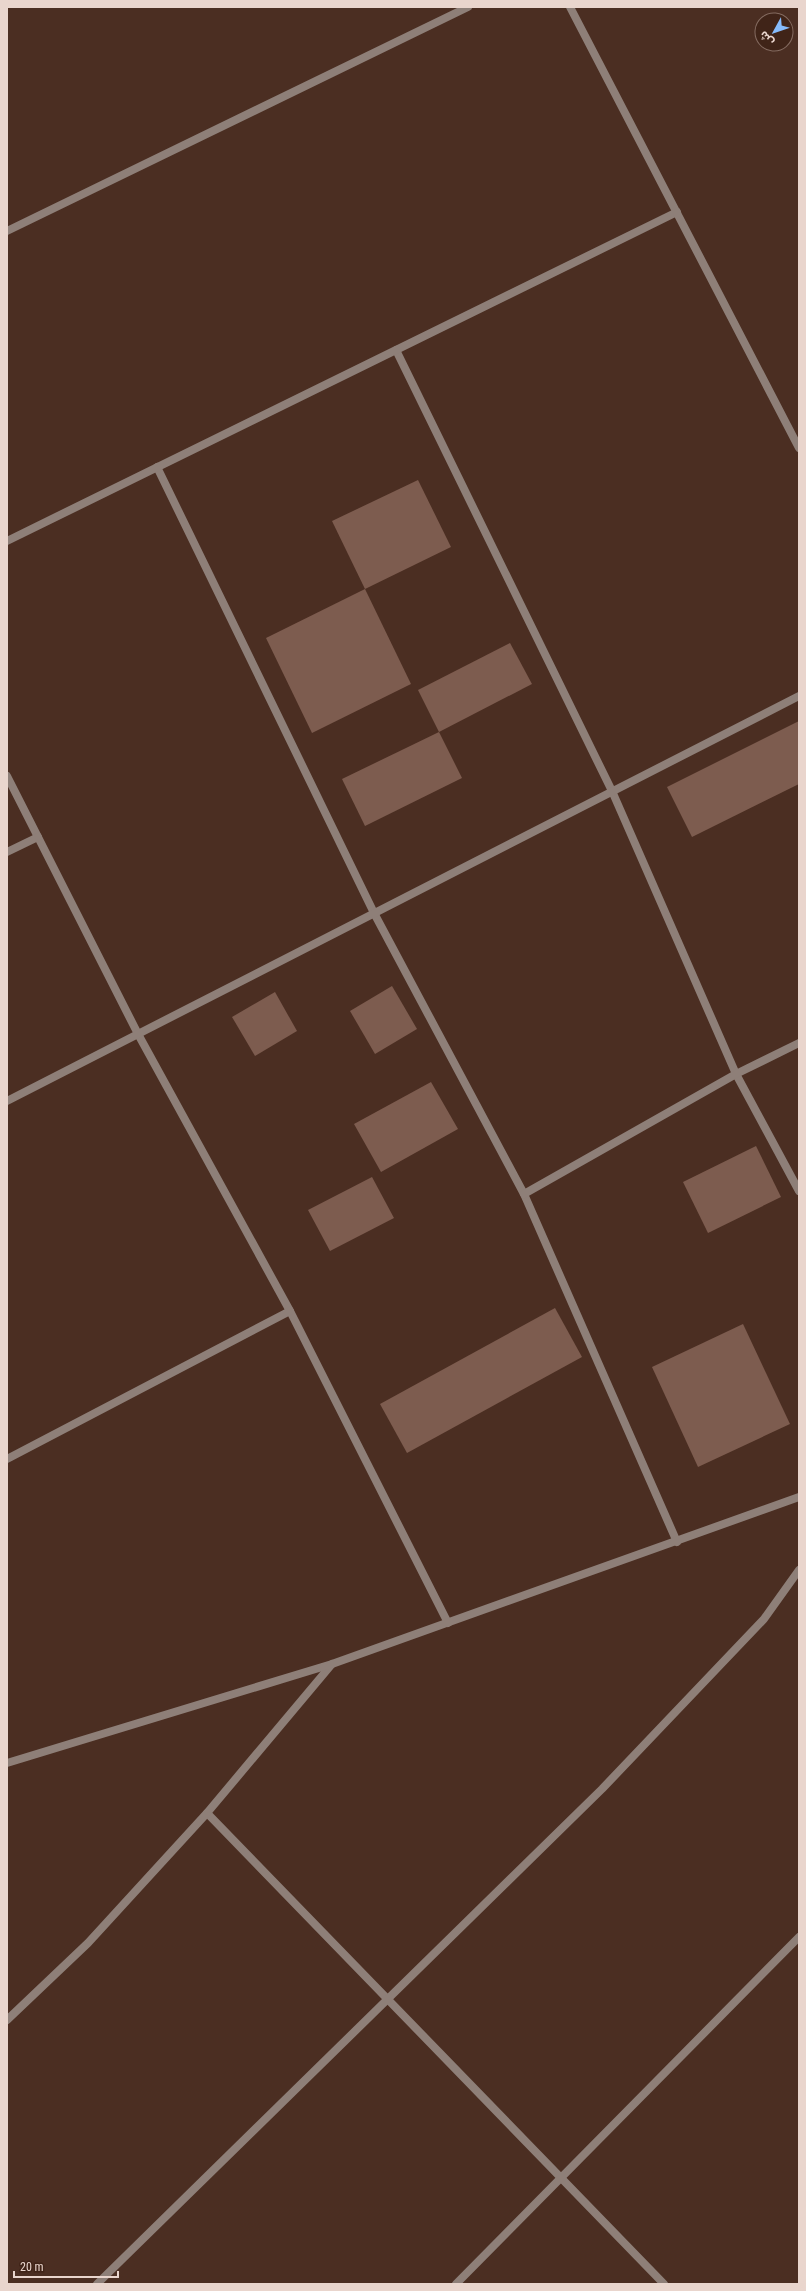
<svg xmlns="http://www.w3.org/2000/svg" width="806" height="2291" font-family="'Roboto Condensed','Noto Sans Arabic',sans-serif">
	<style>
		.building { fill: #7d5c4f }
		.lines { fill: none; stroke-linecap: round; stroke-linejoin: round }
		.minor { stroke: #8e7f78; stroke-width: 8 }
		.tertiary { stroke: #8e7f78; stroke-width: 8 }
	</style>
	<rect width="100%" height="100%" fill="#4b2e22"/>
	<g class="building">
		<path d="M418,480L451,547L365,589L332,521Z"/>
		<path d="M365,589L411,684L312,733L266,638Z"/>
		<path d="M510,643L532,684L439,732L418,690Z"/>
		<path d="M799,721V784L692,837L667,787Z"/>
		<path d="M439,732L462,778L365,826L342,779Z"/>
		<path d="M392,986L417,1029L375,1054L350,1011Z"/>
		<path d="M275,992L297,1031L255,1056L232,1017Z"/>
		<path d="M431,1082L458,1129L381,1172L354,1124Z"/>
		<path d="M756,1146L781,1197L708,1233L683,1182Z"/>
		<path d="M372,1177L394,1218L330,1251L308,1210Z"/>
		<path d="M555,1308L582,1357L407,1453L380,1404Z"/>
		<path d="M743,1324L790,1424L698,1467L652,1367Z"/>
	</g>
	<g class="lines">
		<g class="minor">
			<path d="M7,231L468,7"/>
			<path d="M396,350L612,791L736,1074L799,1191"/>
			<path d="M157,467L374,913L524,1194L677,1542"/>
			<path d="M7,541L677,212"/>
			<path d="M7,776L138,1034L290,1311L448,1623"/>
			<path d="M7,852L38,837"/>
			<path d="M7,1101L799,696"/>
			<path d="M524,1194L736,1074L799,1043"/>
			<path d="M7,1459L290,1311"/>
			<path d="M207,1813L664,2284"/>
			<path d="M7,2020L88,1943L207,1813L332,1664"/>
			<path d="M97,2284L602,1789L764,1619L799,1570"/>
			<path d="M456,2284L799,1937"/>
		</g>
		<g class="tertiary">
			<path d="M570,7L799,448"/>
			<path d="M7,1763L332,1664L799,1497"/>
		</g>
	</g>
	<rect width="806" height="2291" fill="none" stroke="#e9d5cd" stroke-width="16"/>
	<g transform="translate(774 32) rotate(230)"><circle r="19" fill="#402418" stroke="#846b60"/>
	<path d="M0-3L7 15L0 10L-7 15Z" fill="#86bbfb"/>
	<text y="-6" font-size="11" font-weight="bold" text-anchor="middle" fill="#e9d5cd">ش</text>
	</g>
	<path d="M14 2271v6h104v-6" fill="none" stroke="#e9d5cd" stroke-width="2"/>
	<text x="20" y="2271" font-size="12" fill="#e9d5cd" stroke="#402418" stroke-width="3" paint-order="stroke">20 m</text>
</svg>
